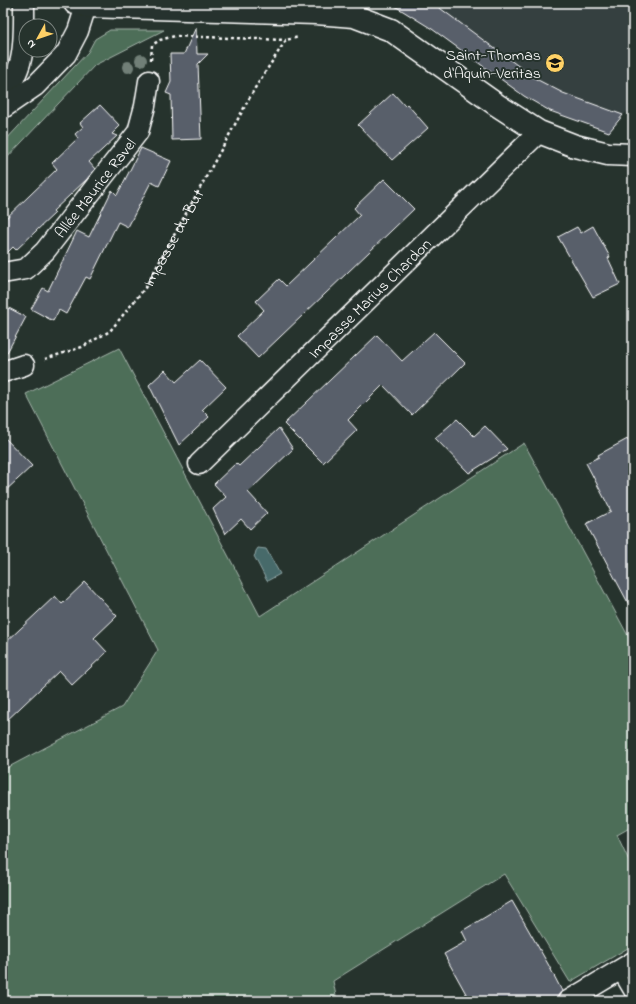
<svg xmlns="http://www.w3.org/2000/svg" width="636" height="1004" font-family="'Indie Flower',sans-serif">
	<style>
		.built { fill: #354040 }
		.green { fill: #4d6e58; stroke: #a6b6ac }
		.water { fill: #466a6b; stroke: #90a6a6 }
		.building { fill: #585e6b; stroke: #fff }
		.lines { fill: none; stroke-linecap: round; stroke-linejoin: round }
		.lane-casing { stroke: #fff; stroke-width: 13 }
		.street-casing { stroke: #fff; stroke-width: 23 }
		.secondary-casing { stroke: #fff; stroke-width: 25 }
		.path { stroke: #fff; stroke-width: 2.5; stroke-dasharray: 3 3; stroke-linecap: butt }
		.lane { stroke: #26332d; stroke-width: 10 }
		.street { stroke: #26332d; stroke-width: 20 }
		.secondary { stroke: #26332d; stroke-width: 22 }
		.tree { fill: #717f77 }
		.labels { text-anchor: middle; stroke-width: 4; stroke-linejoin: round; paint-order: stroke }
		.poi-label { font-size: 16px; fill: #fff; stroke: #26332d; text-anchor: end }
		.street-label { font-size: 16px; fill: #fff; stroke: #26332d }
	</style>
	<rect width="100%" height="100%" fill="#26332d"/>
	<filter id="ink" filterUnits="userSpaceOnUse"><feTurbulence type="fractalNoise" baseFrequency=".025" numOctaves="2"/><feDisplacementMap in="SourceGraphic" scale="8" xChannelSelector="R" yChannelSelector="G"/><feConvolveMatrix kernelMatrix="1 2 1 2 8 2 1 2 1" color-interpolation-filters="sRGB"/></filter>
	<g filter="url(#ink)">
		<path class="built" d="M383,3H633V112H627L623,115L609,132L550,111L524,96L432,29L402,11Z"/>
		<g class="green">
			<path d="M110,30H164L95,65L3,162V143L88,52L95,39Z"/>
			<path d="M119,348L260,616L524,443L633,645V826L617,835L633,869V945L570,982L504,874L333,981L337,1001H3V770L122,707L158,650L26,394Z"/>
		</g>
		<path class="water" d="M258,548L266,549L280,574L267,581L254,556L255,555L256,551Z"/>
		<g class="building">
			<path d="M390,3H433L536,79L563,93L623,115L609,132L550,111L524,96L432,29Z"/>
			<path d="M196,27L197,54H208L198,64L201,139L172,140L171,95L166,93L171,82L170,54H184Z"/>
			<path d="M393,93L405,106L407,104L428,128L392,160L358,125Z"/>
			<path d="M100,105L120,126L112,134L117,136L89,162L95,169L87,179L53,211L55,213L16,250L13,247L3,257V221L57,169L52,163L78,138L75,134L83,127L80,123Z"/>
			<path d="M141,148L171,161L159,186L151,182L128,227L118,222L90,279L86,277L66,314L59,310L53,321L31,309L43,288L48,291L77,231L89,237L112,190L117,195L130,170Z"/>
			<path d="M384,179L414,209L258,358L237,336L264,310L256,301L279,279L286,286L360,215L354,208Z"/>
			<path d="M593,226L610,257L608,258L620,284L593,297L558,237L577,227L581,233Z"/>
			<path d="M3,305L26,317L3,360Z"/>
			<path d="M434,332L465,363L412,415L383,385L348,420L357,430L323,463L284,424L377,335L402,361Z"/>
			<path d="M200,360L226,387L202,410L209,417L179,445L149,385L165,370L176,382Z"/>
			<path d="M457,419L474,436L485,426L507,449L469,473L435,438Z"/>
			<path d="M279,428L293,449L248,492L267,513L250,529L241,519L225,534L213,509L226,497L214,484L236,463L239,466Z"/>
			<path d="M3,436L32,466L3,493Z"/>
			<path d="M633,436V612L586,524L611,511L586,463L599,457L598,455Z"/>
			<path d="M85,582L117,616L94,638L107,652L72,685L59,671L3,724V645L55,596L62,604Z"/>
			<path d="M512,901L548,964L562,991L558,996L557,1001H470L444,954L467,941L462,931Z"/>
		</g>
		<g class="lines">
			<defs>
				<path id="lane" d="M617,971L633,998"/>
				<g id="street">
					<path d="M3,100C9,88 16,76 20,63C25,46 24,21 24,3"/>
					<path d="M3,108L35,86L66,54L78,31L86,6"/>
					<path id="s2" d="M3,273L26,269L45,251L138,132L145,106L149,81"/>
					<path d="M3,372L24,365"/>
					<path id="s3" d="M199,464L539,132"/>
					<path d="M568,1001L633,962"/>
				</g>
				<path id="secondary" d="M75,3L86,6L316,13L354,16L391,30L497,105L539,132L575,146L608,154L633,155"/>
			</defs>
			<use href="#lane" class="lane-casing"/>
			<use href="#street" class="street-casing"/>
			<use href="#secondary" class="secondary-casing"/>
			<g class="path">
				<path d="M151,60L152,45L160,40L175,36L286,40"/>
				<path id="s1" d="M45,359L82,347L110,331L145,288L255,88L286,40L299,37"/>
			</g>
			<use href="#lane" class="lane"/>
			<use href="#street" class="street"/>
			<use href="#secondary" class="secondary"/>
		</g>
		<g class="tree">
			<circle cx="141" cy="60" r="6"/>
			<circle cx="128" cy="67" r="6"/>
		</g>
	</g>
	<defs>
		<symbol id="school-disc" viewBox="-11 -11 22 22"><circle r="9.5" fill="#ffd166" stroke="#26332d"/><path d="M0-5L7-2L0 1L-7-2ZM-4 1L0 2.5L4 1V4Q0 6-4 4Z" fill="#111"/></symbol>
	</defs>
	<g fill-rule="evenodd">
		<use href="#school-disc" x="544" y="52" width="22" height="22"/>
	</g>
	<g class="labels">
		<g class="poi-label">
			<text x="541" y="60">Saint-Thomas<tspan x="541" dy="18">d'Aquin-Veritas</tspan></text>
		</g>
		<g class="street-label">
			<text dy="6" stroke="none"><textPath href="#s2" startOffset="130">Allée Maurice Ravel</textPath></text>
			<text dy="6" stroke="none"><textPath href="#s1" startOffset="184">Impasse du But</textPath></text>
			<text dy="6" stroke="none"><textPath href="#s3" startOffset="238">Impasse Marius Chardon</textPath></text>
		</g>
	</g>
	<rect width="636" height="1004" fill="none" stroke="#26332d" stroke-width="16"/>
	<rect x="8" y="8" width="620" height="988" fill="none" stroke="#fff" stroke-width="1.5" filter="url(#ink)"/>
	<g transform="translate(38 38) rotate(230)"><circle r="19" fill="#26332d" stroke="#7d8581"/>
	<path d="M0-3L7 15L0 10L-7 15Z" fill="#ffd166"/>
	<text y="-6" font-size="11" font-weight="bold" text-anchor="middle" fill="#ffffff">N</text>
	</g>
</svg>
